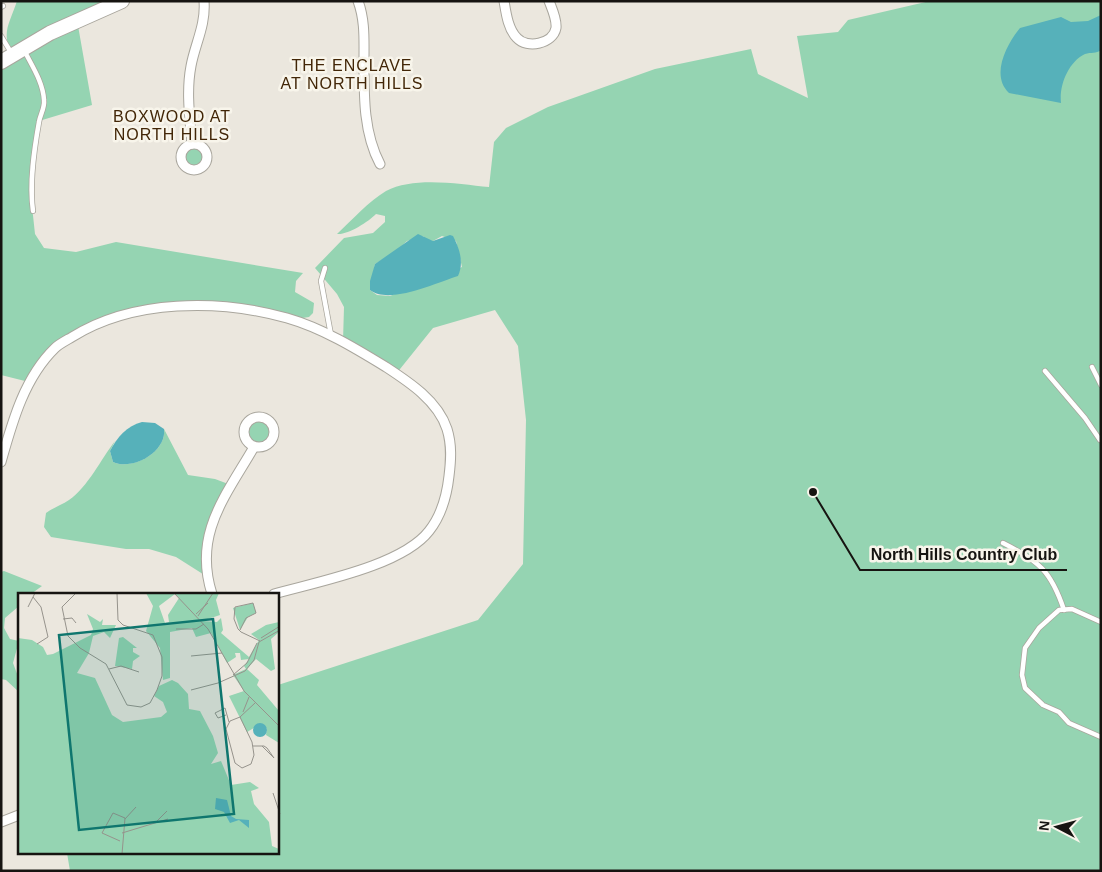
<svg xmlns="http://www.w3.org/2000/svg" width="1102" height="872" font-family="Arial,sans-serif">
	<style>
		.green { fill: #95d4b2; fill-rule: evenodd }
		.water { fill: #56b1ba }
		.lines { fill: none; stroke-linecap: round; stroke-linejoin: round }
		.lane-casing { stroke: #a9a69d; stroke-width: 6 }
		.street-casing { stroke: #a9a69d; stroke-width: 11 }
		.secondary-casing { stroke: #a9a69d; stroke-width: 16 }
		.lane { stroke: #fff; stroke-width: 4.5 }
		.street { stroke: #fff; stroke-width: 9 }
		.secondary { stroke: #fff; stroke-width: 14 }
		.labels { text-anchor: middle; stroke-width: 5; stroke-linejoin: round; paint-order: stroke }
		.neighbourhood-label { font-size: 16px; letter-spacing: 1px; fill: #422607; stroke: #f8f5eb }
		.inset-road { fill: none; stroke: #96938c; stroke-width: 1 }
		.view { fill: #0f766e; fill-opacity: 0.15; stroke: #0f766e; stroke-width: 2.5 }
		.inset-edge { fill: none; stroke: #161411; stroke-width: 2.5 }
		.leader { fill: none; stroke: #161411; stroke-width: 2 }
		.callout-dot { fill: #161411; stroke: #f8f5eb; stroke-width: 2 }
		.callout-label { font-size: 16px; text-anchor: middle; font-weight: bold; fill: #161411; stroke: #f8f5eb; stroke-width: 5; stroke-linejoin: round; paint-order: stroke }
	</style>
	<rect width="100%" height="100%" fill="#ebe7de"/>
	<g class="green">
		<path d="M17,1H122L77,20L92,105L39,121L31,197L35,234L44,248L76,252L116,242L303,273L296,281L295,292L314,303L313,313L309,317L296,319L234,308L180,306L131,313L55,348L29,382L1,375V62L13,55C0,33 10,23 17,1Z"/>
		<path d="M930,1H1101V871H70L67,853H278V685L478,620L523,564L526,420L518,346L495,310L433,328L396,374L343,341L344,307L337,294L315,268L344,238L373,233L385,222V216L376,214C368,222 348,235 337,234C352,220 369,201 386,191C414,176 459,184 489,187L494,142L506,128L548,107L655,69L751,49L758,74L808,98L797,36L838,32L848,20ZM423,236L426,240L433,241L442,236L456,241L462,267L390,296L377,295L370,290L375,264L395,252L407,241Z"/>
		<circle cx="194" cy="157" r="13"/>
		<circle cx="259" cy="432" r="15"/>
		<path d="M164,429L188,475L215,479L231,485L211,524L206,576L176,557L149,549H126L51,537L44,527L46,513C54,507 62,505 69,500C88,487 101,459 115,441L110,451L113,462C132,471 167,452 164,429Z"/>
		<path d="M4,571L42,586L31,594H19V606L5,618L4,628L10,639L19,641L13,663L19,679V692L6,680L1,679V572Z"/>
	</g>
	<g class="water">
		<path d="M1101,15V50C1096,54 1091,52 1085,54C1068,62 1059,86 1061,103L1009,93C990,75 1007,44 1020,28L1061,17L1071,22L1088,21Z"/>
		<path d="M418,234L433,241L450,235L453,236C460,249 464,263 458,276C436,283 389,305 370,290V281L375,264Z"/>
		<path d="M142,422L155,423L164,429C167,452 132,471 113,462L110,451C117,437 127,426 142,422Z"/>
	</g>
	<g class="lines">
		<defs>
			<g id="lane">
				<path d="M1,7L3,6"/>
				<path d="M1,36L12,54"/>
				<path d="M24,50C32,66 43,82 44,100C45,108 40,115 39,122C34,150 29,183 33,211"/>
				<path d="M325,268L321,281L331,335"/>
				<path d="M1092,367L1101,385"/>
				<path d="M1045,371L1085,418L1100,440"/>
				<path d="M1003,543C1039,561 1051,571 1064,610"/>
				<path d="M1101,622L1072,609L1059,610L1039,628L1025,648L1022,675L1025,688L1043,705L1059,712L1069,723L1101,737"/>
			</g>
			<g id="street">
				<path d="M358,1C365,20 364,39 364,58C364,94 363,132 380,164"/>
				<path d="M504,1C506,13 508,29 517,38C527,49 553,44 556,28C557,19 552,9 549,1"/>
				<circle cx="194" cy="157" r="13"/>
				<path d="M192,144C190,118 186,92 191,66C195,44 206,25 204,1"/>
				<circle cx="259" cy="432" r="15"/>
				<path d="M1,462C12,423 24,378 55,348C59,344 67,340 72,337C133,299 219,299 287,318C322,328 355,348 386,367C409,382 438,401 447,429C452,445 451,460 449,476C447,494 441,516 429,531C402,566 316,582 274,594"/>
				<path d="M212,594C193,534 225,497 254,447"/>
				<path d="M1,822L19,815"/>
			</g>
			<path id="secondary" d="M1,62L50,33L122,1"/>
		</defs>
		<use href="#lane" class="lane-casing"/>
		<use href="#street" class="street-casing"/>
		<use href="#secondary" class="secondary-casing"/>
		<use href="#lane" class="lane"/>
		<use href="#street" class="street"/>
		<use href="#secondary" class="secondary"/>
	</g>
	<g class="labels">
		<g class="neighbourhood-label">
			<text x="352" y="71">THE ENCLAVE<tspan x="352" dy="18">AT NORTH HILLS</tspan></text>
			<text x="172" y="122">BOXWOOD AT<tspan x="172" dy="18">NORTH HILLS</tspan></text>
		</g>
	</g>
	<g transform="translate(18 593)">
		<rect width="261" height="261" fill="#ebe7de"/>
		<path d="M128,0H201L198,7L202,22L184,28L199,29L203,25L205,37L203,40L231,64L241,47L233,41L248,32L261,29V39L253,46L257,76L253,78L238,66L229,76L241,87L239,92L261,118V150L248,142L249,136L243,131L229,139L211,103L226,98L215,82L228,76L226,73L231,66L223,67L222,60H217L218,64L209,70L193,40L178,44L174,35L152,39V85L145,87L142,55L128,38L135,13ZM157,1L161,5L150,22L151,29L147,30L141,13ZM235,10L238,20L230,24L222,37L215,15ZM69,21L82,29L85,26L84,32H98L92,45L86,39L75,43L71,60L59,80L77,85L94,122L105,129L143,124L149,119L145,109L136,103L141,93L154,87L160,90L170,101L171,116L182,118L195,143L200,160L193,171L203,168L213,192L232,189L241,195L233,198L236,211L251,229L254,253L261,256V261H0V45L14,47L25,54L29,62L35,61L73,42L75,36ZM105,44L119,55H115V59L122,63L115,68L114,76L97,73L101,45Z" fill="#95d4b2" fill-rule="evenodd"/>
		<path d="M235 137a7 7 0 1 1 14 0a7 7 0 1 1-14 0ZM198,205L209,207L213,223L218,226L231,227V235L221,227L212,230L206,219L197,216Z" fill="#56b1ba"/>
		<path class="inset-road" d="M58,0L44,14L50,43L62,55L88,71L109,112L123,114L132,110L139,97L144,83V64L135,42L105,32L100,27L99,0M156,0L190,36L226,98L262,134M15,4L23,14L30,44L19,51M10,14L17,0M178,21L190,10M180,23L195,0M45,26L54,25L58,30M158,36H178L186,31M222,37L228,25L238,20L235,10L217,14L216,26L220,36L223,39L242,48M243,45L262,33M173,63L204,60M91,76L103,73L121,79M215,82L229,70L239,50M173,97L200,90L227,78L236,67L241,49L262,37M225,119L231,104M208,122L200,125L197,120L207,115L211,129M222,124L234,149L236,162L233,171L224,175L217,170L208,136L212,128L222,124L237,110M235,153H246L249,155L256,165L244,153M255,200L262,221M107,226L118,214M138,229L149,218M104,240L150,226M102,248L84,240L95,220L107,225L104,261"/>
		<path class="view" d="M195,26L216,221L61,237L41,42Z"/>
		<rect width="261" height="261" class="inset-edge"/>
	</g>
	<path class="leader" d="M813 492L860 570H1067"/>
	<circle class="callout-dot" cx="813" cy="492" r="5"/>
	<g class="callout-label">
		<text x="964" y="560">North Hills Country Club</text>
	</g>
	<rect width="1102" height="872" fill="none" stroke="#161411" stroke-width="5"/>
	<g transform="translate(1057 827) rotate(276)" stroke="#f8f5eb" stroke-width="4" paint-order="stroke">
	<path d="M0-4L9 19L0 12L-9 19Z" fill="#161411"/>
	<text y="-8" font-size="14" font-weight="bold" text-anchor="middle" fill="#161411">N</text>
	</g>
</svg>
